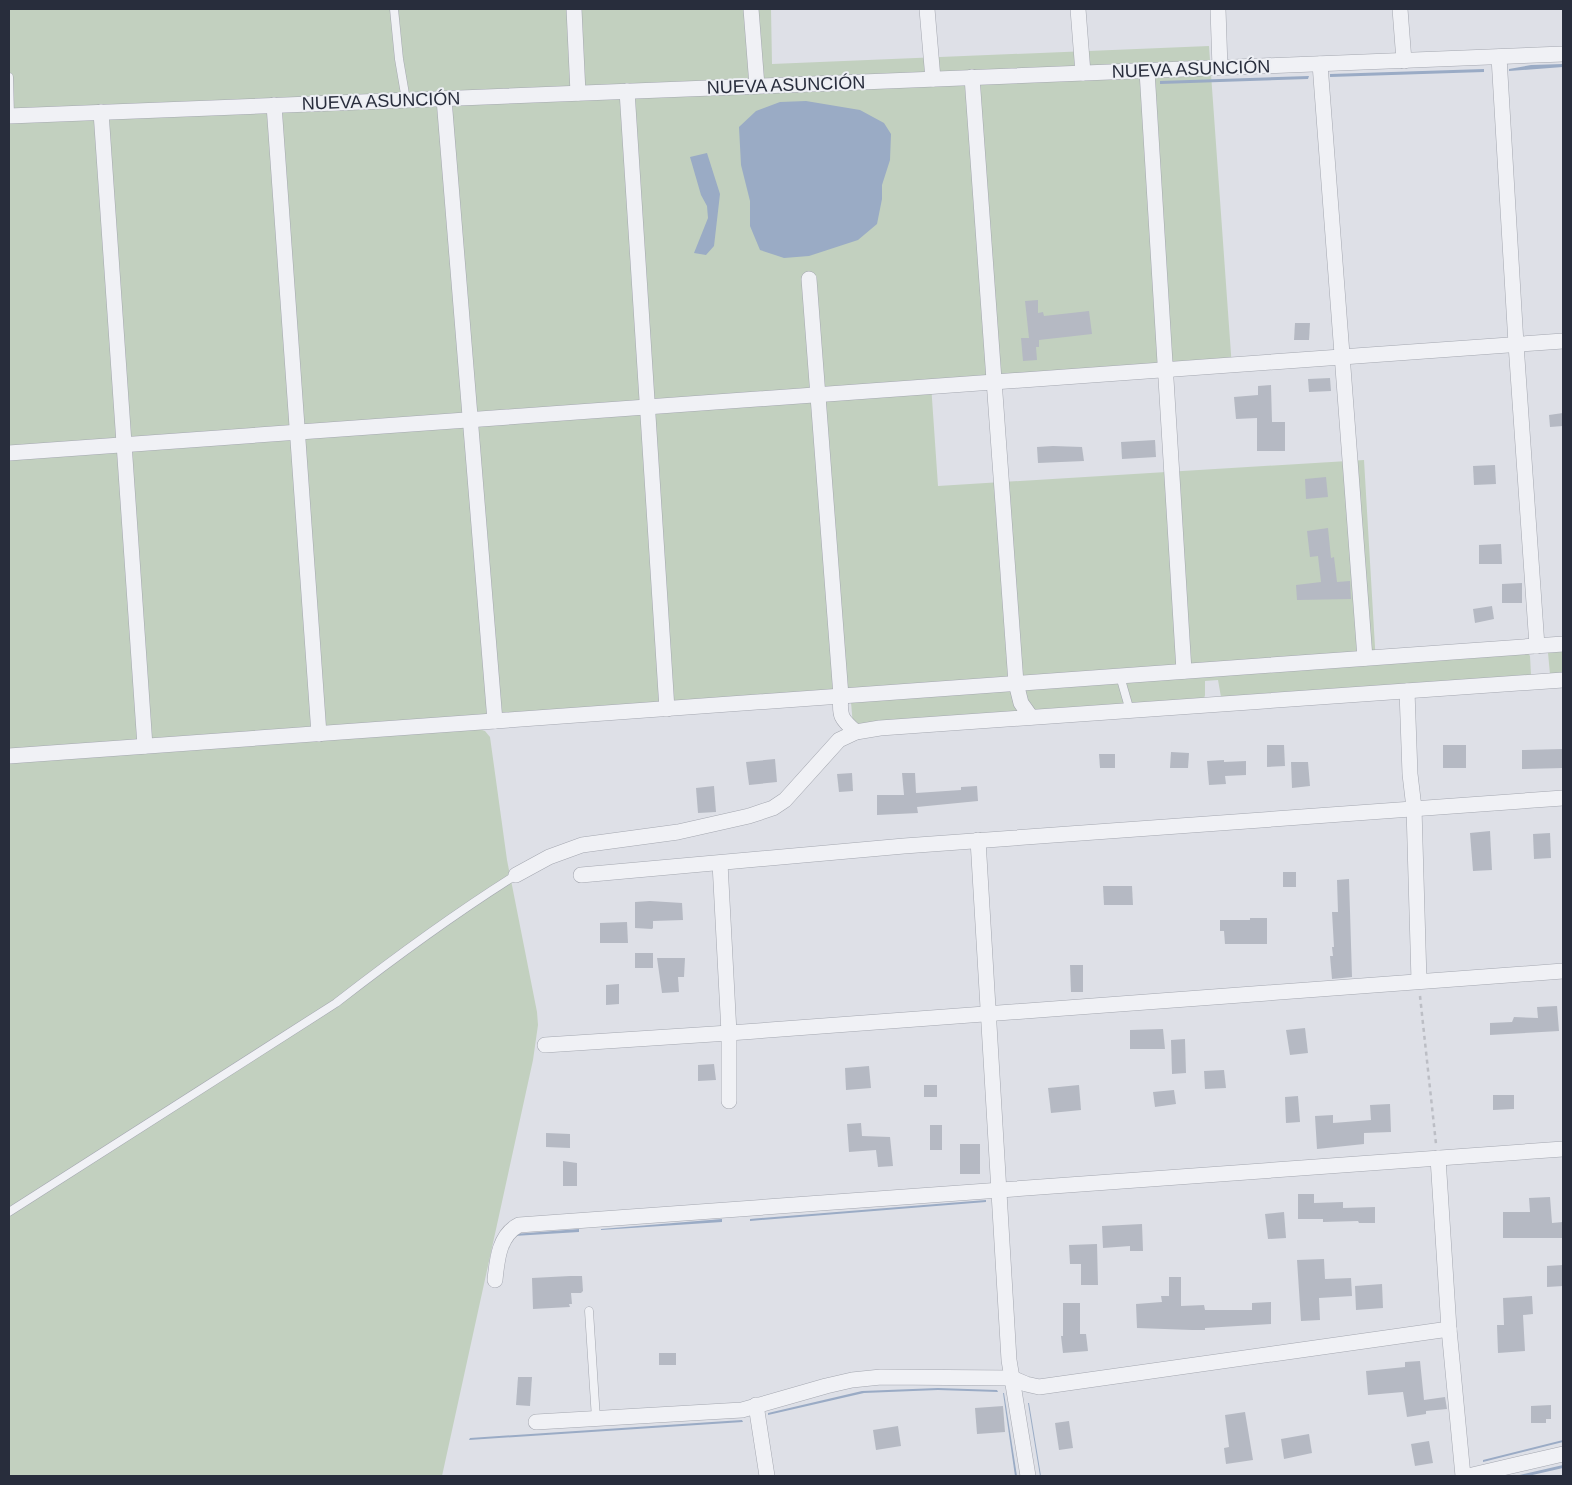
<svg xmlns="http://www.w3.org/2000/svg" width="1572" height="1485" font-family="Arial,sans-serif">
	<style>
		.green { fill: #c2d0bf }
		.water { fill: #9aabc5 }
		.building { fill: #b5b9c3 }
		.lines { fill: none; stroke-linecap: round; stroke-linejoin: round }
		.lane-casing { stroke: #a4a7b0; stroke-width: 9 }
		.street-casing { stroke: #a4a7b0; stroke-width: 16 }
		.path { stroke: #bcbec5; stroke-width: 2.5; stroke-dasharray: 4 4; stroke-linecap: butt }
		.lane { stroke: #f0f1f5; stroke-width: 8 }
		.street { stroke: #f0f1f5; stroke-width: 15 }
		.labels { text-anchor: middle; stroke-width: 4; stroke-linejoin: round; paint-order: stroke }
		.street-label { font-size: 18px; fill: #282d3c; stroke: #edeff4 }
	</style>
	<rect width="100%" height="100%" fill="#dee0e7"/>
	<g class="green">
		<path d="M9,9H771L772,64L1209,46L1232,368L931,384L938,486L1364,460L1376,664L1528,653L1530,656L1531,675L1530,676L1221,697L1218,680L1205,681V695L1204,699L853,726L851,702L9,756Z"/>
		<path d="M1563,651V674H1550L1548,653Z"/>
		<path d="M479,729L485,731L490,737L507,860L537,1012L538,1025L533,1060L442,1476H9V758Z"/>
	</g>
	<g class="water">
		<path d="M1563,64V67L1509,71V69L1531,65Z"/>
		<path d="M1484,69V72L1330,77V74Z"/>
		<path d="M1309,76L1308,79L1160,84V81Z"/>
		<path d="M806,101L860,110L884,123L891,134L890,160L882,185V199L877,224L858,240L809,256L784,258L760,250L750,226V201L741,165L739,127L756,111L780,102Z"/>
		<path d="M707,153L720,194L714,246L706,255L694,253L708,218L707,206L701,195L690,157Z"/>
		<path d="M986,1200V1202L750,1221V1219Z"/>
		<path d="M722,1219V1222L601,1230V1229Z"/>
		<path d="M579,1229V1232L514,1236V1234Z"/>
		<path d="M938,1388L997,1390L998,1392L938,1390L864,1393L768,1415V1413L862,1391Z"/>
		<path d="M1003,1393H1004L1017,1476H1015Z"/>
		<path d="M1028,1403H1029L1041,1476H1040Z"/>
		<path d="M742,1420L743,1422L469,1440L470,1438Z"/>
		<path d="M1563,1440V1442L1483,1462V1460Z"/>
		<path d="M1563,1465V1468L1528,1476H1515Z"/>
	</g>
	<g class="building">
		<path d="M1038,300V313L1043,312L1044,316L1089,311L1092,334L1039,340V347H1036L1037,360L1023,361L1021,338H1029L1025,301Z"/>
		<path d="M1295,323H1310L1309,340H1294Z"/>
		<path d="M1330,378L1331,391L1309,392L1308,379Z"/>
		<path d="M1271,385L1272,422H1285V451H1257V418L1236,419L1234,397L1258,395V386Z"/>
		<path d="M1563,413V426L1550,427L1549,415Z"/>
		<path d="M1155,440L1156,457L1122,459L1121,442Z"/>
		<path d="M1053,446L1082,447L1084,461L1038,463L1037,447Z"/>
		<path d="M1495,465L1496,484L1474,485L1473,466Z"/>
		<path d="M1326,477L1328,497L1306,499L1305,479Z"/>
		<path d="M1328,528L1331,558L1334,557L1337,582L1350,581L1351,599L1297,600L1296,585L1321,582L1318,556L1310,557L1307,531Z"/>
		<path d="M1501,544L1502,564H1479V545Z"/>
		<path d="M1522,583V603H1502V584Z"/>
		<path d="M1492,606L1494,619L1475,623L1473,609Z"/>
		<path d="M1267,745H1284L1285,766L1267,767Z"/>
		<rect x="1443" y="745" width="23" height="23"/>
		<path d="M1563,749V768L1522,769V750Z"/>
		<path d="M1171,752L1189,753L1188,768H1170Z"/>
		<path d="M1099,754H1115V768H1100Z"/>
		<path d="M775,759L777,782L749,785L746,762Z"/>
		<path d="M1224,760V762L1246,761V775L1225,776L1226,784L1209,785L1207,761Z"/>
		<path d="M1291,762H1308L1310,786L1292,788Z"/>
		<path d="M852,773L853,791L839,792L837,774Z"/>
		<path d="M902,773H915L916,793L961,790V787L977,786L978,801L917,807L918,813L877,815V795H904Z"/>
		<path d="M714,786L716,812L698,813L696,788Z"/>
		<path d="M1490,831L1492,870L1473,871L1470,833Z"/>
		<path d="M1550,833L1551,858L1534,859L1533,834Z"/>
		<rect x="1283" y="872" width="13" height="15"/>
		<path d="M1349,879L1352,977L1332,979L1330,956H1333L1332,947H1334L1332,912H1338L1337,880Z"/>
		<path d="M1103,886H1132L1133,905H1104Z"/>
		<path d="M650,901L682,903L683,920L653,921V928L652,929L635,928V902Z"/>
		<path d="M1250,918H1267V944H1225L1224,931H1220V920H1250Z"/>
		<path d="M627,922L628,943H600V923Z"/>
		<rect x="635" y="953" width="18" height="15"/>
		<path d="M657,958H685L684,977H678L679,992L662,993Z"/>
		<path d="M1070,965H1083V992H1071Z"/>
		<path d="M619,984V1004L606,1005V985Z"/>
		<path d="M1557,1006L1559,1031L1490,1035V1023L1512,1022L1514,1017L1538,1018L1537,1007Z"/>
		<path d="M1305,1028L1308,1053L1290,1055L1286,1030Z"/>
		<path d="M1163,1029L1165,1049H1130V1030Z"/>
		<path d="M1185,1039L1186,1073L1172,1074L1171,1040Z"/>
		<path d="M714,1064L716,1080L698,1081V1065Z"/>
		<path d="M869,1066L871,1088L846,1090L845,1068Z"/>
		<path d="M1224,1070L1226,1088L1205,1089L1204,1071Z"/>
		<rect x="924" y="1085" width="13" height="12"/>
		<path d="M1079,1085L1081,1110L1051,1113L1048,1088Z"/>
		<path d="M1174,1090L1176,1104L1155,1107L1153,1092Z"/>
		<path d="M1493,1095H1514V1109L1493,1110Z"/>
		<path d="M1298,1096L1300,1122L1286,1123L1285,1097Z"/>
		<path d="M1390,1104L1391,1132L1364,1133V1144L1317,1149L1315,1116L1333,1115V1123L1371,1120L1370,1105Z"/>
		<path d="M861,1123L862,1136L890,1137L893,1166L878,1167L876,1150L849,1152L847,1124Z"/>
		<rect x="930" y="1125" width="12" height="25"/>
		<path d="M546,1133L570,1134V1148L546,1147Z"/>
		<rect x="960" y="1144" width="20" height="30"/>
		<path d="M563,1161L577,1163V1186H563Z"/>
		<path d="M1298,1194H1314V1203L1343,1202V1208L1375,1207V1223H1359L1358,1221L1323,1222V1219H1298Z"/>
		<path d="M1550,1197L1552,1223L1563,1222V1238H1503V1212H1530L1529,1198Z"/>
		<path d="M1284,1212L1286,1238L1268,1239L1265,1214Z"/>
		<path d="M1142,1224L1143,1251H1130V1246L1103,1248L1102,1226Z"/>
		<path d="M1097,1244L1098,1285H1081V1264H1070L1069,1245Z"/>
		<path d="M1324,1259L1325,1279L1351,1278L1352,1296L1319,1298L1320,1320L1301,1321L1297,1260Z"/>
		<path d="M1563,1265V1286L1547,1287V1266Z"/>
		<path d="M570,1276H582L583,1291L581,1293H571L572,1304H569L570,1307L533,1309L532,1278Z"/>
		<path d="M1169,1277H1181V1306L1204,1305L1205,1310H1252V1303L1271,1302V1324L1205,1328V1330H1192L1137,1328L1136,1304L1162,1302L1161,1296H1169Z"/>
		<path d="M1382,1284L1383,1308L1356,1310L1355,1286Z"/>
		<path d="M1532,1296L1533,1314L1523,1315L1525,1351L1498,1353L1497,1325H1504L1503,1298Z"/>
		<path d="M1063,1303H1080V1334H1086L1088,1351L1063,1353L1061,1336H1063Z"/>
		<rect x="659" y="1353" width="17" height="12"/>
		<path d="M1420,1361L1424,1400L1445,1397L1447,1409L1426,1411V1414L1407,1417L1403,1392L1368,1395L1366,1371L1405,1367V1362Z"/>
		<path d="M518,1377H532L530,1406L516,1405Z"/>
		<path d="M1551,1405V1419H1546V1423H1531V1406Z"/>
		<path d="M1003,1406L1005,1432L977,1434L975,1408Z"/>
		<path d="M1245,1412L1253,1460L1226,1464L1224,1448L1229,1447L1225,1415Z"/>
		<path d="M1069,1421L1073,1448L1059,1450L1055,1423Z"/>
		<path d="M898,1426L901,1446L876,1450L873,1430Z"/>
		<path d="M1309,1434L1312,1453L1284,1459L1281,1439Z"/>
		<path d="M1429,1441L1433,1463L1415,1466L1411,1444Z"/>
	</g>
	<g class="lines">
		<defs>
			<g id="lane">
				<path d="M394,9L399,59L406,100"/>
				<path d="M9,77L10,116"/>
				<path d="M1120,676L1130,711"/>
				<path d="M9,1212L336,1003C394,958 454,914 516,875"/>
				<path d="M589,1311L596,1419"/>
			</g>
			<g id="street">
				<path d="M574,9L578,93"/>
				<path d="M751,9L757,86"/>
				<path d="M927,9L933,79"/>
				<path d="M1078,9L1083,73"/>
				<path d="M1218,9L1220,68"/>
				<path d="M1400,9L1404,61"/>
				<path d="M1499,57L1516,344L1537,646"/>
				<path d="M1320,64L1365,658"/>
				<path d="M1147,71L1184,671"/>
				<path d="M972,77L1016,683L1021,703L1031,717"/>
				<path d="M627,91L667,709"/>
				<path d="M444,99L495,721"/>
				<path d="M274,105L319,734"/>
				<path d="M101,112L145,746"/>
				<path d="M9,116L1563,54"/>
				<path d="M809,279L841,696C839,716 841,719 856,732"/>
				<path d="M9,453L1563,341"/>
				<path d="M1407,691L1410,774L1414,808L1419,981"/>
				<path d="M9,756L1563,644"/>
				<path d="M978,840L1009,1360L1028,1476"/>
				<path d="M720,863L729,1033V1101"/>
				<path d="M516,875L549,857L582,845L678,832L749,816L773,808L785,800L839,740L856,732L880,728L1563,680"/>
				<path d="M581,875L904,846L1563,798"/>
				<path d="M545,1045L729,1033L1563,971"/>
				<path d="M1438,1158L1449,1329L1463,1476"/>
				<path d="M495,1280C497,1260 499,1235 519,1225L1563,1149"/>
				<path d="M756,1405L767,1476"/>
				<path d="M536,1422L742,1410L826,1386L852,1380L881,1377L1012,1378L1026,1384L1039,1387L1449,1329"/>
				<path d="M1468,1476L1563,1454"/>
			</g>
		</defs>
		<use href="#lane" class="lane-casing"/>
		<use href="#street" class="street-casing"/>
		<path class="path" d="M1420,996L1436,1144"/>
		<use href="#lane" class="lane"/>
		<use href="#street" class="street"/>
	</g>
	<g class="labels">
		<g class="street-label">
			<text transform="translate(1191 69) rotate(-2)" y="6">NUEVA ASUNCIÓN</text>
			<text transform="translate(786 85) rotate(-2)" y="6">NUEVA ASUNCIÓN</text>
			<text transform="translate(381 101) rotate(-2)" y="6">NUEVA ASUNCIÓN</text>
		</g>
	</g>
	<rect width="1572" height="1485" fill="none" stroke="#282d3c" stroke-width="20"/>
</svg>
